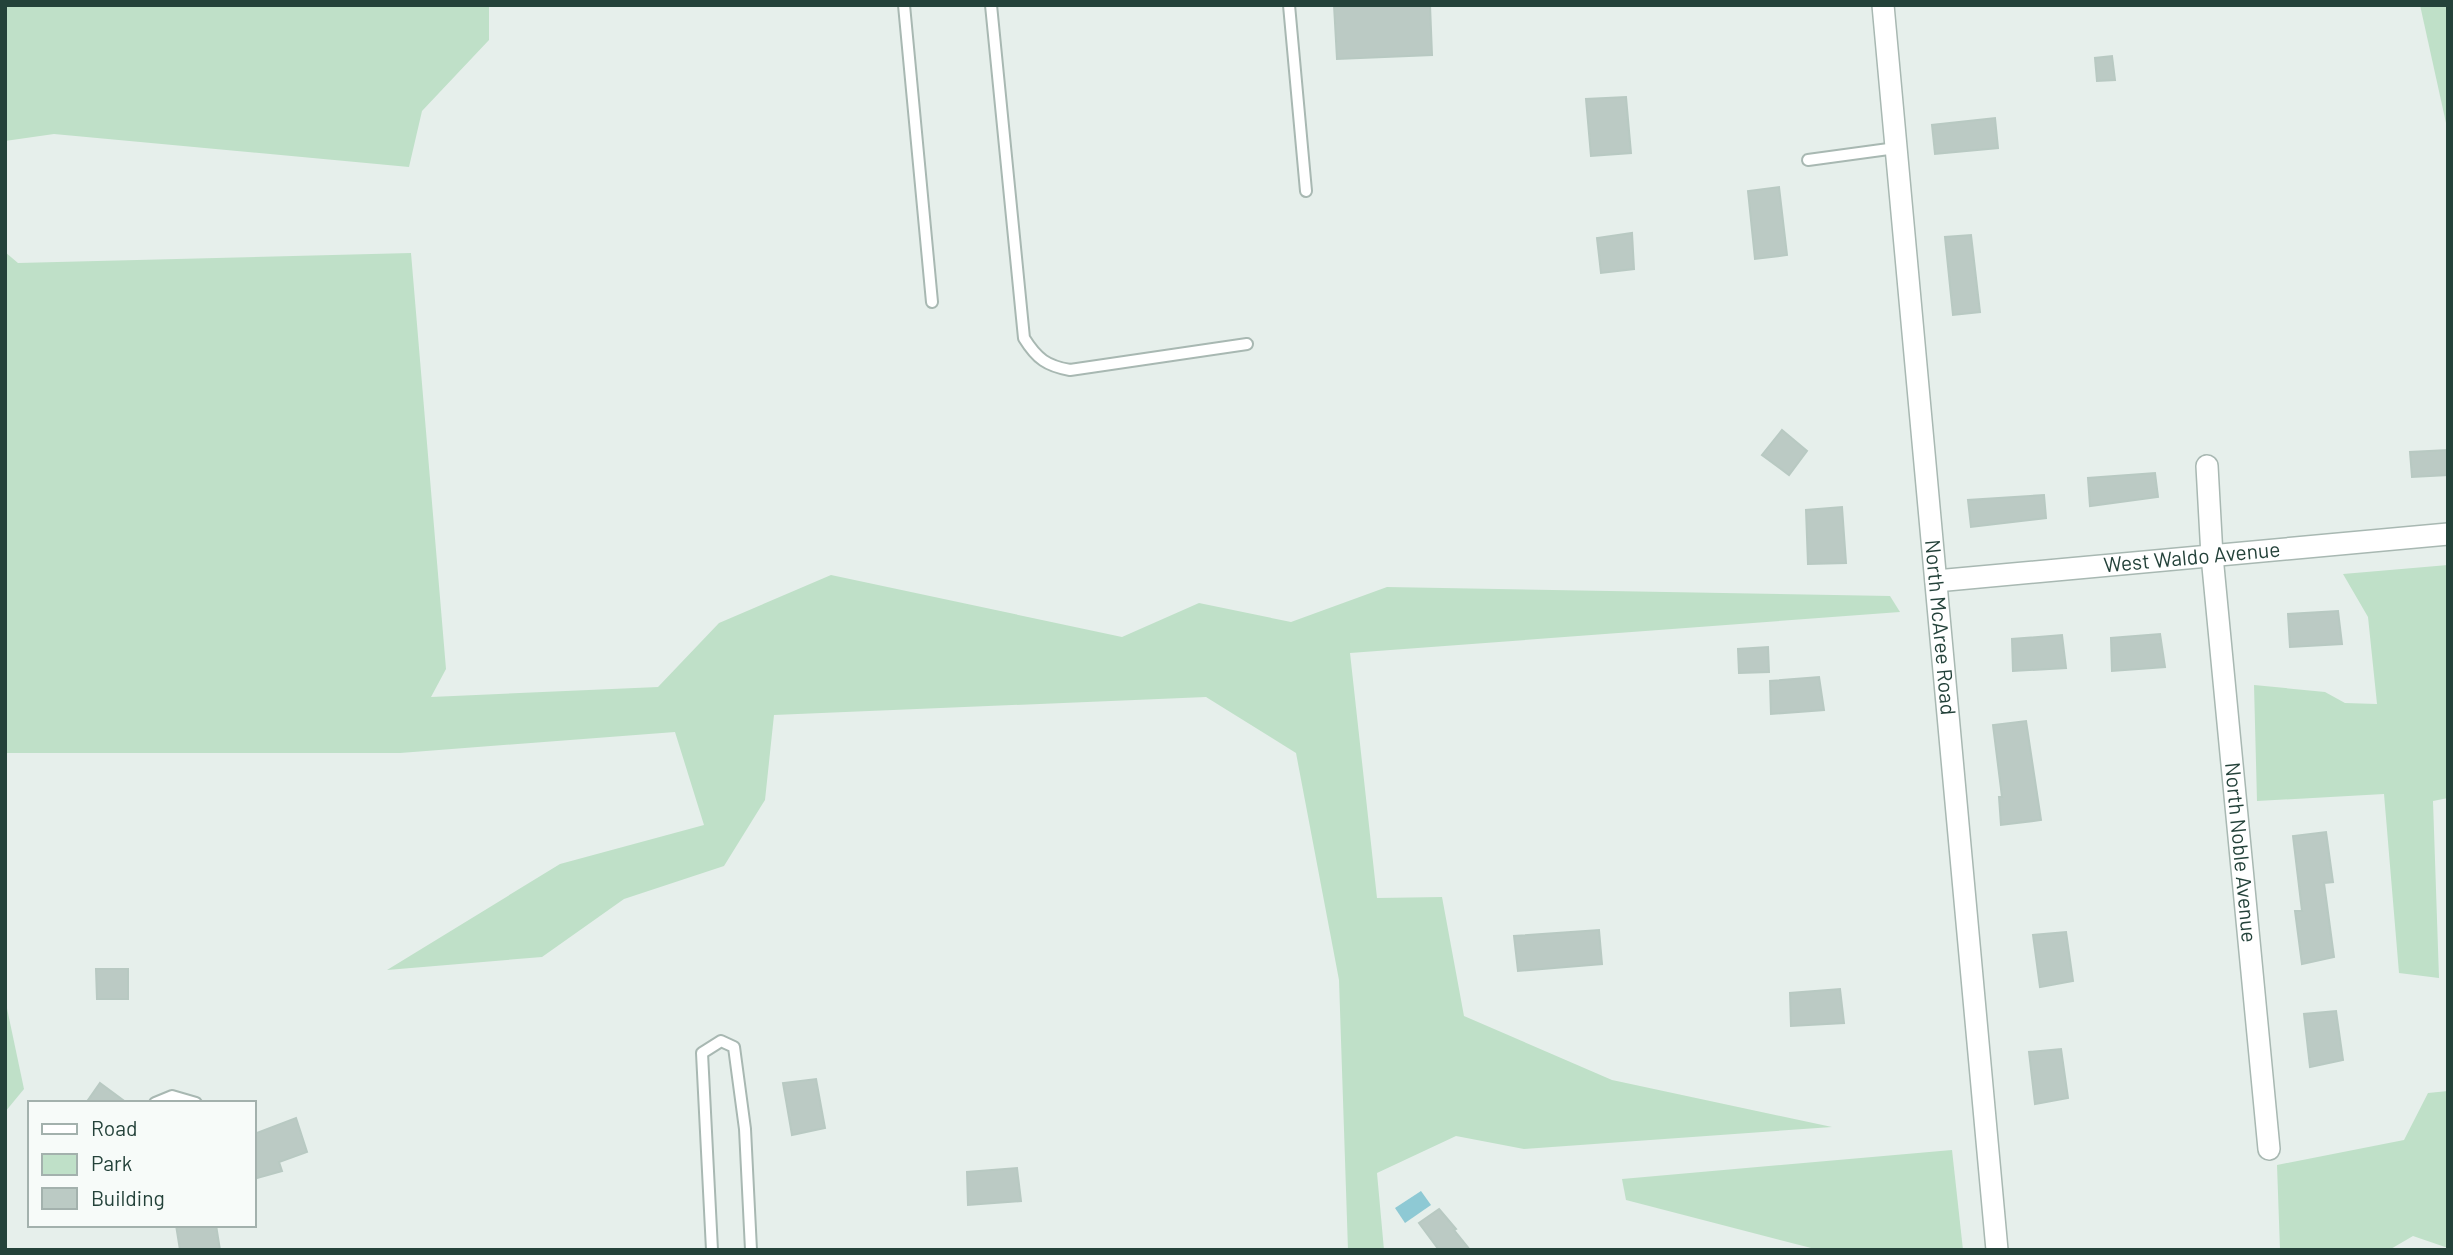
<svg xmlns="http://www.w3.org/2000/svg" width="2453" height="1255" font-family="Barlow,sans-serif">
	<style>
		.green { fill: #bfe0c8 }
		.water { fill: #8ec9d4 }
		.building { fill: #bbcac4; stroke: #b8c9c2; stroke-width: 2 }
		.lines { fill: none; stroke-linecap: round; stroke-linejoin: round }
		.service-casing { stroke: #a8b8b2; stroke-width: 14 }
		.minor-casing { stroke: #a8b8b2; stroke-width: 24 }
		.service { stroke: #fff; stroke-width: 10 }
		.minor { stroke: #fff; stroke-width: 21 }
		.labels { text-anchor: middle; stroke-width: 7; stroke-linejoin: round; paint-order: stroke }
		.street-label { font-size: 21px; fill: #24423a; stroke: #f7fbf9 }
	</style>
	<rect width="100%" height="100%" fill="#e6efeb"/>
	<g class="green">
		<path d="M5,5H489V40L422,111L409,167L54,134L5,141Z"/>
		<path d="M2420,5H2448V132Z"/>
		<path d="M5,252L18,263L411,253L446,669L431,697L658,687L719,623L831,575L1122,637L1199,603L1291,622L1387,587L1890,596L1900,612L1350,653L1377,898L1442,897L1464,1016L1612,1080L1832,1127L1524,1149L1456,1136L1377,1173L1384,1250H1348L1339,980L1296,753L1206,697L774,715L765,800L724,866L624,899L542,957L387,970L560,864L704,825L675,732L400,753H5Z"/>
		<path d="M2448,565V798L2433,801L2439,978L2399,973L2384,794L2257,801L2254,685L2325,692L2345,703L2377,704L2368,617L2343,574Z"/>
		<path d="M5,999L24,1089L5,1112Z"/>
		<path d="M2448,1091V1248L2413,1236L2389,1250H2280L2277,1165L2404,1140L2428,1093Z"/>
		<path d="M1952,1150L1963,1250H1819L1626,1200L1622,1179Z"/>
	</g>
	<path class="water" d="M1421,1191L1431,1205L1405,1223L1395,1208Z"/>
	<g class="building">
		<path d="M1334,5H1430L1432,55L1337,59Z"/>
		<path d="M2112,56L2115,80L2097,81L2095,58Z"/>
		<path d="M1626,97L1631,153L1591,156L1586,99Z"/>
		<path d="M1995,118L1998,148L1935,154L1932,125Z"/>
		<path d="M1779,187L1787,255L1755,259L1748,191Z"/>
		<path d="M1632,233L1634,269L1601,273L1597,238Z"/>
		<path d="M1971,235L1980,312L1953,315L1945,237Z"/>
		<path d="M1782,430L1807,451L1789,475L1762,455Z"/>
		<path d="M2448,450V475L2412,477L2410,452Z"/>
		<path d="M2155,473L2158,497L2090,506L2088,478Z"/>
		<path d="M2044,495L2046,518L1971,527L1968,500Z"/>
		<path d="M1842,507L1846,563L1808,564L1806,510Z"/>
		<path d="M2338,611L2342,644L2290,647L2288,614Z"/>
		<path d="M2160,634L2165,667L2112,671L2111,638Z"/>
		<path d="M2062,635L2066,668L2013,671L2012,639Z"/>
		<path d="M1768,647L1769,672L1739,673L1738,649Z"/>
		<path d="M1819,677L1824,710L1771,714L1770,681Z"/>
		<path d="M2026,721L2041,820L2001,825L1999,797H2002L1993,725Z"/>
		<path d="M2326,832L2333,882L2324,883L2334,957L2302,964L2295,911H2302L2293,836Z"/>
		<path d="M1599,930L1602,964L1518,971L1514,936Z"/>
		<path d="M2066,932L2073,981L2040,987L2033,935Z"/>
		<path d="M96,969H128V999H97Z"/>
		<path d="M1840,989L1844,1023L1791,1026L1790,993Z"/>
		<path d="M2336,1011L2343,1060L2310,1067L2304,1014Z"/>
		<path d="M2061,1049L2068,1098L2035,1104L2029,1052Z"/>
		<path d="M816,1079L825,1128L792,1135L783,1083Z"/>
		<path d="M100,1083L127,1103H86Z"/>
		<path d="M296,1118L307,1152L279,1162L282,1171L257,1178L254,1168V1134Z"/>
		<path d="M1017,1168L1021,1201L968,1205L967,1172Z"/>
		<path d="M1439,1209L1456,1229L1454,1230L1470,1250H1439L1419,1223Z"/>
		<path d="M176,1225H216L220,1250H180Z"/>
	</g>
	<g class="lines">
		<defs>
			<g id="service">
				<path d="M904,5L932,302"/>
				<path d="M991,5L1024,338C1037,359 1047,366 1070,370L1247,344"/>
				<path d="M1289,5L1306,191"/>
				<path d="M1808,160L1896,148"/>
				<path d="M155,1103L172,1096L196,1103"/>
				<path d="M712,1250L702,1053L721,1041L734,1047L745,1129L751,1250"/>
			</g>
			<g id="minor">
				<path id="s1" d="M1883,5L1997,1250"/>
				<path id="s2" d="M2207,466L2212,556L2269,1149"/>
				<path id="s3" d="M1936,581L2448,534"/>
			</g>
		</defs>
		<use href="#service" class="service-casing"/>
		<use href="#minor" class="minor-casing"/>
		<use href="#service" class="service"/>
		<use href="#minor" class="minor"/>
	</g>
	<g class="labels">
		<g class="street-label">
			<text dy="7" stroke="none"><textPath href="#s3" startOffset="257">West Waldo Avenue</textPath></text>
			<text dy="7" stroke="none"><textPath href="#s1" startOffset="625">North McAree Road</textPath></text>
			<text dy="7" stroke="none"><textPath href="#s2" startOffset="388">North Noble Avenue</textPath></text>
		</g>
	</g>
	<rect width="2453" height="1255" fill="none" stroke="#24423a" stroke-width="14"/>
	<rect x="28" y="1101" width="228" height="126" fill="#f7fbf9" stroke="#a3b1ad" stroke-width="2"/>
	<rect x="42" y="1124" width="35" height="10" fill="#ffffff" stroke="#a3b1ad" stroke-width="2"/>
	<text x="91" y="1136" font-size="21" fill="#24423a">Road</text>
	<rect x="42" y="1154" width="35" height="21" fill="#bfe0c8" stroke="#a3b1ad" stroke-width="2"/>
	<text x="91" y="1171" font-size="21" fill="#24423a">Park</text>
	<rect x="42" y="1188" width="35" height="21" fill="#bbcac4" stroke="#a3b1ad" stroke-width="2"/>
	<text x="91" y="1206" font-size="21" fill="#24423a">Building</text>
</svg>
